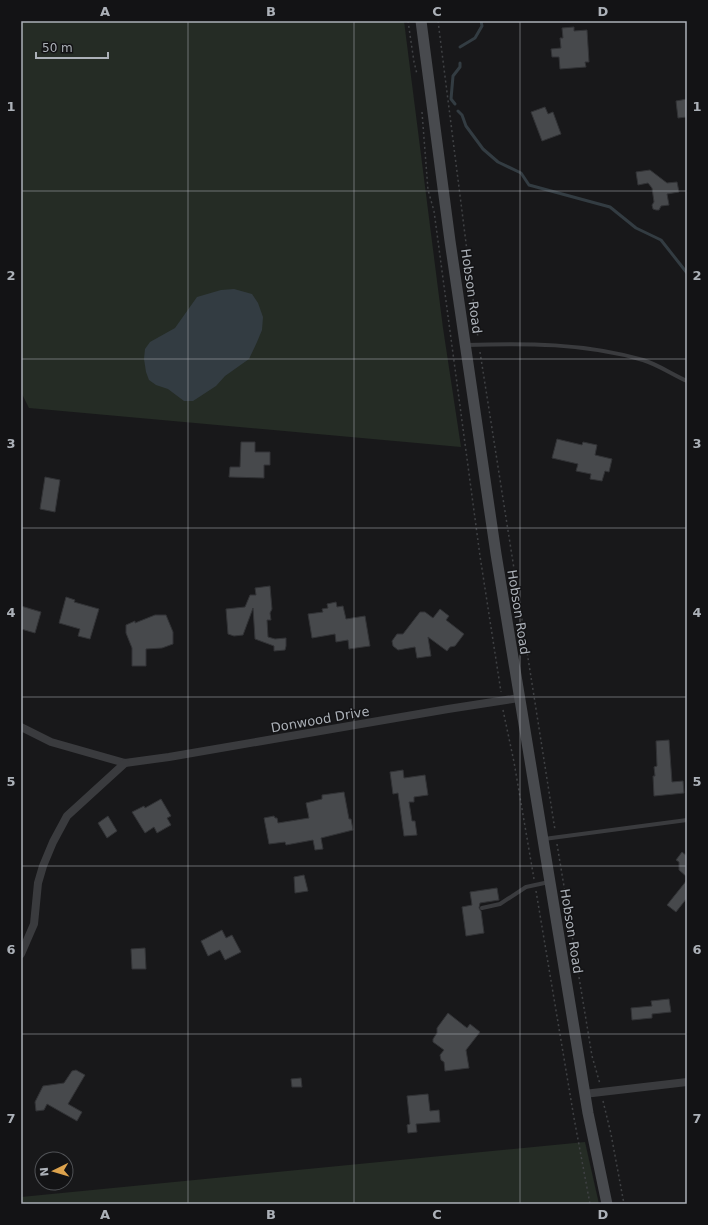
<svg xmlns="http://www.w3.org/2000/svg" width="708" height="1225" font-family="'DejaVu Sans',sans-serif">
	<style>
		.green { fill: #252c25 }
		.water { fill: #333c42 }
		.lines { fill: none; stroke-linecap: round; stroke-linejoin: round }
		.stream { stroke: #333c42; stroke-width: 3 }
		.building { fill: #47494c; stroke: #323336 }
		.path { stroke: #404245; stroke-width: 1.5; stroke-dasharray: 2 3; stroke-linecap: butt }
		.service { stroke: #3a3b3e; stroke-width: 4 }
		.minor { stroke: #3a3b3e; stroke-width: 8 }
		.secondary { stroke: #484a4e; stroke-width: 11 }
		.grid { fill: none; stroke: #acb1b8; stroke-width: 1; stroke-opacity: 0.55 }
		.labels { text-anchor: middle; stroke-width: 3; stroke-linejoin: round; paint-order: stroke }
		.street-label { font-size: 13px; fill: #acb1b8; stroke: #131315 }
		.neatline { fill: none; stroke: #acb1b8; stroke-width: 1.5 }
		.grid-label { font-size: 13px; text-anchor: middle; font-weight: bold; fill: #acb1b8 }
	</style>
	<rect width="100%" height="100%" fill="#18181a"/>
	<g class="green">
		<path d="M33,21H404L443,328L461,447L29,408L21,392V22Z"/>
		<path d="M585,1142L599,1204H21V1197Z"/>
	</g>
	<path class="water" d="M234,289L252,294L258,303L263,317L262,330L257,342L249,359L225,376L216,386L193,401H184L168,389L156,385L149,380L146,372L144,359L145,349L150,342L175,328L197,297L221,290Z"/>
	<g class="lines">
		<g class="stream">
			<path d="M460,47L475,38L482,26L481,21"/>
			<path d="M455,104L451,99L453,76L460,67V63"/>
			<path d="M458,111L462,115L466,126L483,149L498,162L521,173L529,185L610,207L636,228L661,240L687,273"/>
		</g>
	</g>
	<g class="building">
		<path d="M574,27V31L587,30L589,62H585L586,67L560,69L559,57H552L551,49L561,48L560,38H563L562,28Z"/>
		<path d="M687,99V117L678,118L676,101Z"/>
		<path d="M545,107L548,114L553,112L561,134L542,141L531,112Z"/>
		<path d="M650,170L667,183L677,182L679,192L667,194L669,205L661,206L659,210H656L653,209L652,205L654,202L652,188L648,183L638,185L636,172Z"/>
		<path d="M557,439L582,445L583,442L597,445L595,455L612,459L609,472L605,471L602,481L590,479L591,474L576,471L578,464L552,458Z"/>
		<path d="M241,442H255V452H270V465H264V478L229,477L230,467H240Z"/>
		<path d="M45,477L60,480L55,512L40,509Z"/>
		<path d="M270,586L272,609L270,613L271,620H267L268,637L275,639L286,638V646L285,650L274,651V646L255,639L253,608L243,635L234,636L228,634L226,609L245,607L250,595H256L255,588Z"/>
		<path d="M66,597L75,600L74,602L99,609L90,639L78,636L80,629L59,623Z"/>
		<path d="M336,602L337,607L343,606L346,619L365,616L370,646L349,649L348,640L336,642L335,634L312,638L308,614L323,612L322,609L328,608L327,604Z"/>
		<path d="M21,606L41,612L35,633L21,629Z"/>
		<path d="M440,609L449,616L446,620L464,634L455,646L450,647L447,651L428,637L431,656L417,658L415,647L398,650L393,646L392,641L397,634H403L420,612H425L433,618Z"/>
		<path d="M155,615H166L173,632V644L162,648L146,649V666H132V648L126,633V625L135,621V623Z"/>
		<path d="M669,740L672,782L683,781L684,793L654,796L653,776H655L654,767L657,766L656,741Z"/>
		<path d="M403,770L404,778L425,775L428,795L414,797V802H409L412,821H415L417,835L404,836L398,793L393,794L390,772Z"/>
		<path d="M344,792L349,819H351L353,830L321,838L323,849L315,850L313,840L286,845L285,842L269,844L264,818L274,816L275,818H277L278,823L309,818L306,803L322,799V795Z"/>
		<path d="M161,799L171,816L167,818L171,825L157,833L154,827L145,833L132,812L144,806L145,808Z"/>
		<path d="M108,816L117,831L107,838L98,823Z"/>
		<path d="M682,852L687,856V877L679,870V862L676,860Z"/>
		<path d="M304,875L308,891L295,893L294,877Z"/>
		<path d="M687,880V898L676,912L667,905Z"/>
		<path d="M497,888L499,900L480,903L479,908L481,911L484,933L466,936L462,907L472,905L470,892Z"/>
		<path d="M222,930L226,938L232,935L241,952L225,960L220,950L208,956L201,941Z"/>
		<path d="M145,948L146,969H132L131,949Z"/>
		<path d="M669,999L671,1012L652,1014V1018L632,1020L631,1008L652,1006L651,1001Z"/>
		<path d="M448,1013L467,1028L470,1024L480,1032L466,1050L469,1068L445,1071L444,1062L441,1060L440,1055L444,1050L433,1042V1039L437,1033V1028Z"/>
		<path d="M76,1070L85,1075L68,1104L82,1112L77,1121L47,1104L44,1110L36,1111L35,1102L43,1086L64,1083L72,1071Z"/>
		<path d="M301,1078L302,1087H292L291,1079Z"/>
		<path d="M428,1094L430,1111L439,1110L440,1122L416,1124L417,1132L408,1133L407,1125L410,1124L407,1096Z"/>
	</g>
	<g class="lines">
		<g class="path">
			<path d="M408,21L414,62L417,74"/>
			<path d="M438,21L478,338"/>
			<path d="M422,112L428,190L434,211L480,556L501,692"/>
			<path d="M480,352L555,830"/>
			<path d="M503,710L514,762L534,879"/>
			<path d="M557,844L592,1056L600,1084"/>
			<path d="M536,891L574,1118L590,1204"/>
			<path d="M603,1101L611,1134L624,1204"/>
		</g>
		<g class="service">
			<path d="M466,345C525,343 585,343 643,360C657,364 673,375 687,381"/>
			<path d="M544,839L687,820"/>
			<path d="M482,908L500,904L526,887L549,882"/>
		</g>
		<g class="minor">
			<path d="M21,727L51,742L125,763L169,757L448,709L519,698"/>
			<path d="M21,954L34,924L38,883L43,866L53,842L67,816L125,763"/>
			<path d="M584,1094L687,1082"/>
		</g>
		<path class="secondary" d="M421,21L450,241L496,554L588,1113L607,1204"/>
	</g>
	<path class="grid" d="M188,21V1204M354,21V1204M520,21V1204M21,191H687M21,359H687M21,528H687M21,697H687M21,866H687M21,1034H687"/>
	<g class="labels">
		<g class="street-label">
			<text transform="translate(472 291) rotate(82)" y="5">Hobson Road</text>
			<text transform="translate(519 612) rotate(81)" y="5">Hobson Road</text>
			<text transform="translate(320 719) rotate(-10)" y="5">Donwood Drive</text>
			<text transform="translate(572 931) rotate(81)" y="5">Hobson Road</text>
		</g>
	</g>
	<rect width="708" height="1225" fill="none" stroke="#131315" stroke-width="44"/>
	<g transform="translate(54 1171) rotate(265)"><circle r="19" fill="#131315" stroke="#505256"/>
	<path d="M0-3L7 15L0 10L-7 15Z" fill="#dda34d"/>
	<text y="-6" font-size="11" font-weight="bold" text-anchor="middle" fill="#acb1b8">N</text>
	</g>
	<path d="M36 52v6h72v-6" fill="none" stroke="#acb1b8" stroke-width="2"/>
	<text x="42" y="52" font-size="12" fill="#acb1b8" stroke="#131315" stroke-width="3" paint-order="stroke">50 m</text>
	<rect x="22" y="22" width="664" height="1181" class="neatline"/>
	<g class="grid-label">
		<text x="105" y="16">A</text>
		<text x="271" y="16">B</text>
		<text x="437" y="16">C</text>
		<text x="603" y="16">D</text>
		<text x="11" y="111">1</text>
		<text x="697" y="111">1</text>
		<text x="11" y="280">2</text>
		<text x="697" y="280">2</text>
		<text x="11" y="448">3</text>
		<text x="697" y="448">3</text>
		<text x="11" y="617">4</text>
		<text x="697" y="617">4</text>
		<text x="11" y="786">5</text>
		<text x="697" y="786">5</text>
		<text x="11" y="954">6</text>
		<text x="697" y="954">6</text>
		<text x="11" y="1123">7</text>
		<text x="697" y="1123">7</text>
		<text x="105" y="1219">A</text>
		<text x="271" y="1219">B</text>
		<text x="437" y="1219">C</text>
		<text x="603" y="1219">D</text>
	</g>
</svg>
